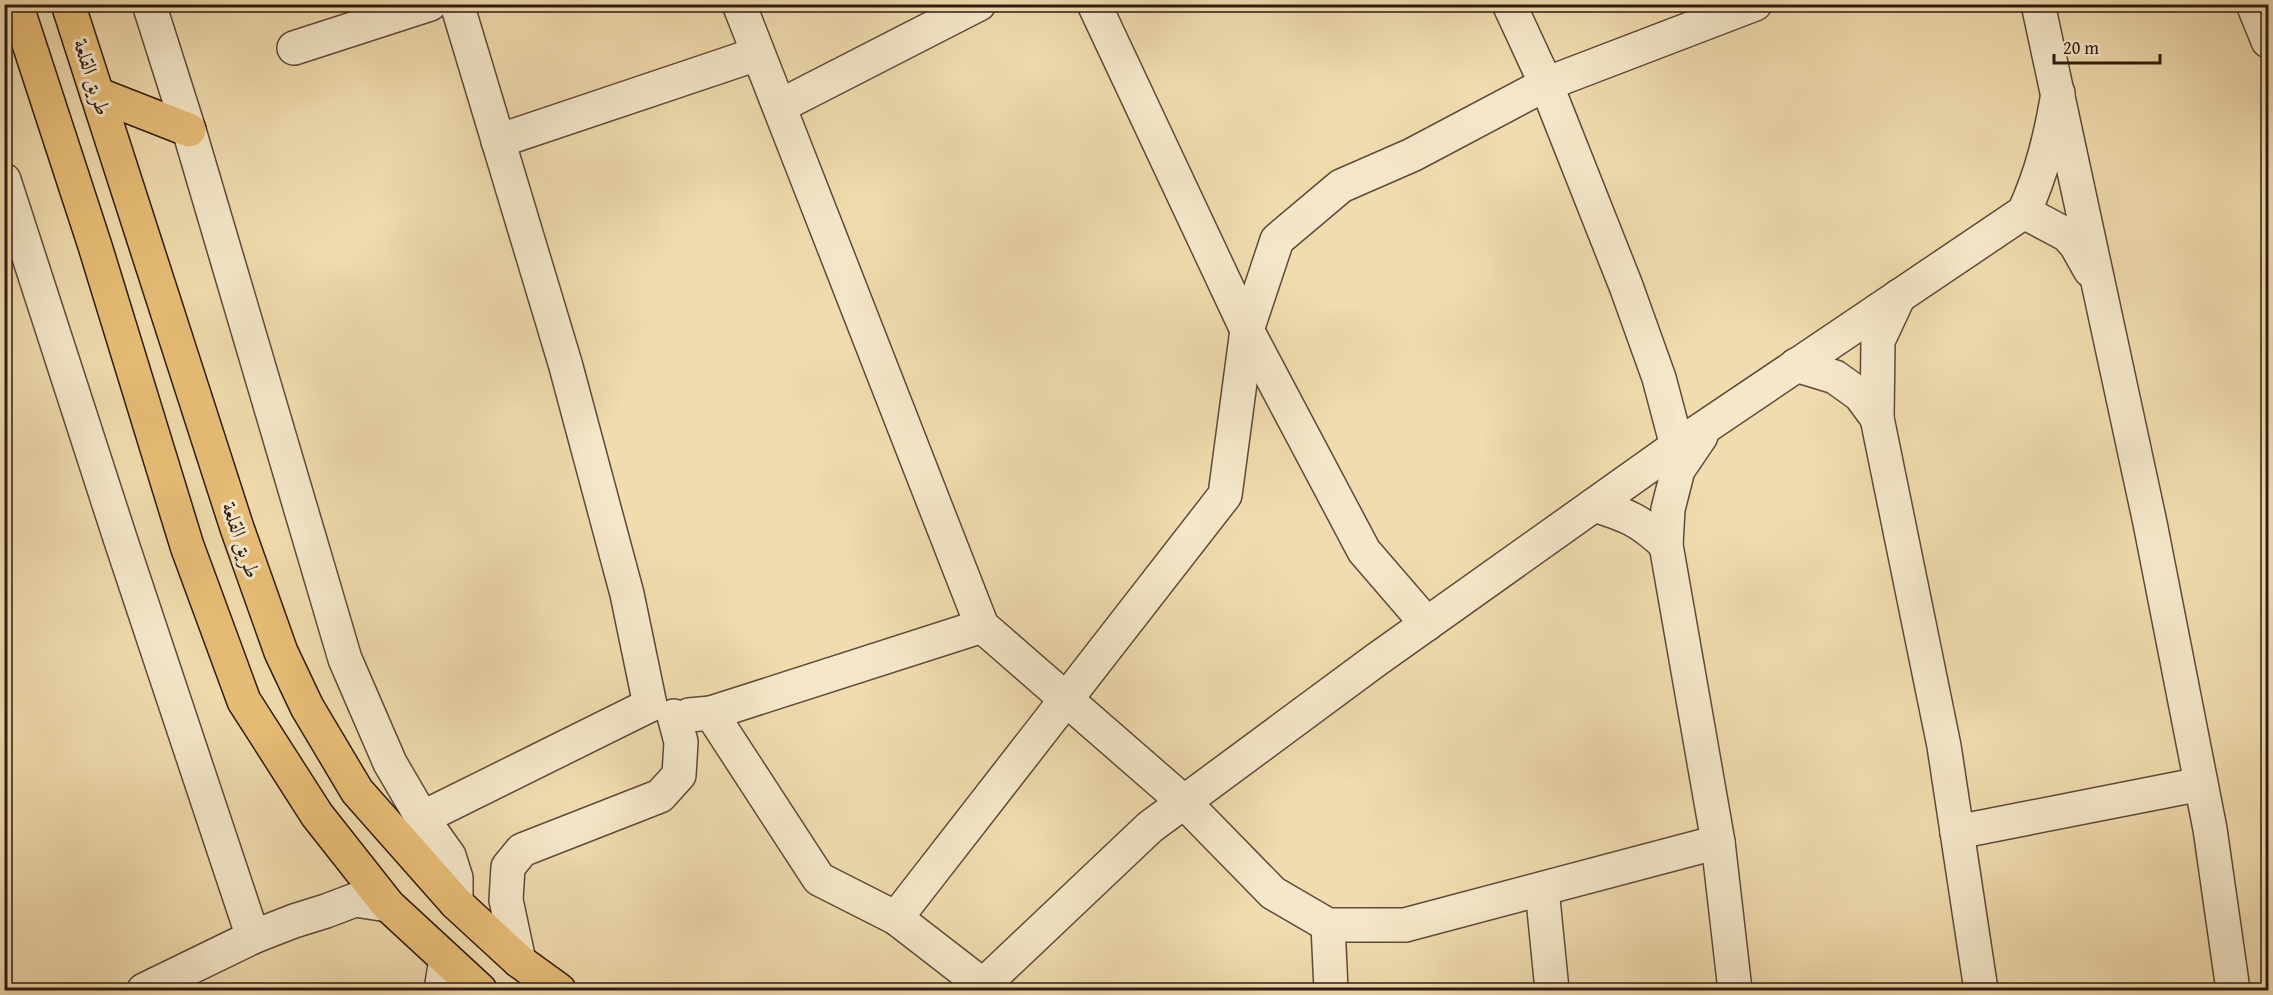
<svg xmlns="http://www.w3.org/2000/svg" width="2273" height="995" font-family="'Gentium Book Plus',Amiri,serif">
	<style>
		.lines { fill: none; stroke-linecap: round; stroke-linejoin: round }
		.minor-casing { stroke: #5e4a3a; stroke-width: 36 }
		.major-casing { stroke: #2e1a13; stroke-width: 36 }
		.minor { stroke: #f5e8ca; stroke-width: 33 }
		.major { stroke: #e8be77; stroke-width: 33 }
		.labels { text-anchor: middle; stroke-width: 6; stroke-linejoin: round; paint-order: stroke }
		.street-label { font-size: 21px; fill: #2e1a13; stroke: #f5e8ca }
	</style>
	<rect width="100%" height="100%" fill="#f0dcae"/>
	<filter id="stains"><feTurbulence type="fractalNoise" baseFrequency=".00333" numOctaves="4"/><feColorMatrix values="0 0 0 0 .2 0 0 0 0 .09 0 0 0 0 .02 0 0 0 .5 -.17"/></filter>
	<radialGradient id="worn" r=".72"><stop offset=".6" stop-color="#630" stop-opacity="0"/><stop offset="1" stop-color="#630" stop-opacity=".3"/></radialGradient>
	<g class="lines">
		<defs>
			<g id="minor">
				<path d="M149,4L189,130L345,659L390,763L422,818L449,856L456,878V903"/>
				<path d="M457,4L565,363L627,594L650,705"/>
				<path d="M739,4L982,626L1184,802L1273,893L1328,925H1405L1718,842"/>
				<path d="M1094,4L1247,330L1364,551L1427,624"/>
				<path d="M1509,4L1546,84L1626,286L1659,378L1677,446"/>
				<path d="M2038,4L2150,523L2210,829L2233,990"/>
				<path d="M2253,4L2268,41"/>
				<path d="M294,48L430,4"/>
				<path d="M780,106L979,4"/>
				<path d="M498,141L757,54"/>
				<path d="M4,180L120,538L253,937"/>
				<path d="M2024,212L2067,235L2076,245L2090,270"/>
				<path d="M1899,296L1878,341L1877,418L1944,746L1981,990"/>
				<path d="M1796,365L1835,377L1860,395L1877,418"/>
				<path d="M1701,436L1678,470L1668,509L1666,545L1718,842L1735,990"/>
				<path d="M1594,505C1627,515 1641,521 1666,545"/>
				<path d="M711,713L819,879L896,918L984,986"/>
				<path d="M689,715L711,713L982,626"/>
				<path d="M422,818L650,705"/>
				<path d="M1957,832L2201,784"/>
				<path d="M1542,889L1552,990"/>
				<path d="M896,918L1225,495L1247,330L1277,240L1341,186L1412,155L1546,84L1755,4"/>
				<path d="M1328,925L1331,990"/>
				<path d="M519,961L506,900L508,867L522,850L660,796L679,775L681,742L674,716"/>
				<path d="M144,990L253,937L294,921L326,911L355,900L388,905"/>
				<path d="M441,990L446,959"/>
				<path d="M978,990L1150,827L1184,802L1376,660L1677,446L2024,212C2042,173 2051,135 2058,93"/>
			</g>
			<g id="major">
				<path d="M16,4L95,246L187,546L244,701L317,815L388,905L480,990"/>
				<path d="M68,4L237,528L281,652L307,707L357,791L456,903L519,961L559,990"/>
				<path d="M97,94L189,130"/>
			</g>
		</defs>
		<use href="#minor" class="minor-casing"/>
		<use href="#major" class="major-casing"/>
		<use href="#minor" class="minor"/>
		<use href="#major" class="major"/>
	</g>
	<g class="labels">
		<g class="street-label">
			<text transform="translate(92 77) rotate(72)" y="7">طريق القلعة</text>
			<text transform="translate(241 540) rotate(71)" y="7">طريق القلعة</text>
		</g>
	</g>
	<rect width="2273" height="995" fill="none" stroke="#f0dcae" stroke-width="24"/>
	<rect x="6" y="6" width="2261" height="983" fill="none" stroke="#2e1a13" stroke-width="3"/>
	<rect x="12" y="12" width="2249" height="971" fill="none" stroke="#2e1a13" stroke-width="1.5"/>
	<path d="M2054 54v9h106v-9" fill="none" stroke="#2e1a13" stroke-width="3"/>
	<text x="2063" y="54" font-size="18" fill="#2e1a13" stroke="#f5e8ca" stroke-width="4.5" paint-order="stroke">20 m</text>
	<rect width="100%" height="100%" filter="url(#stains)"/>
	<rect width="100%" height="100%" fill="url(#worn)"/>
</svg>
